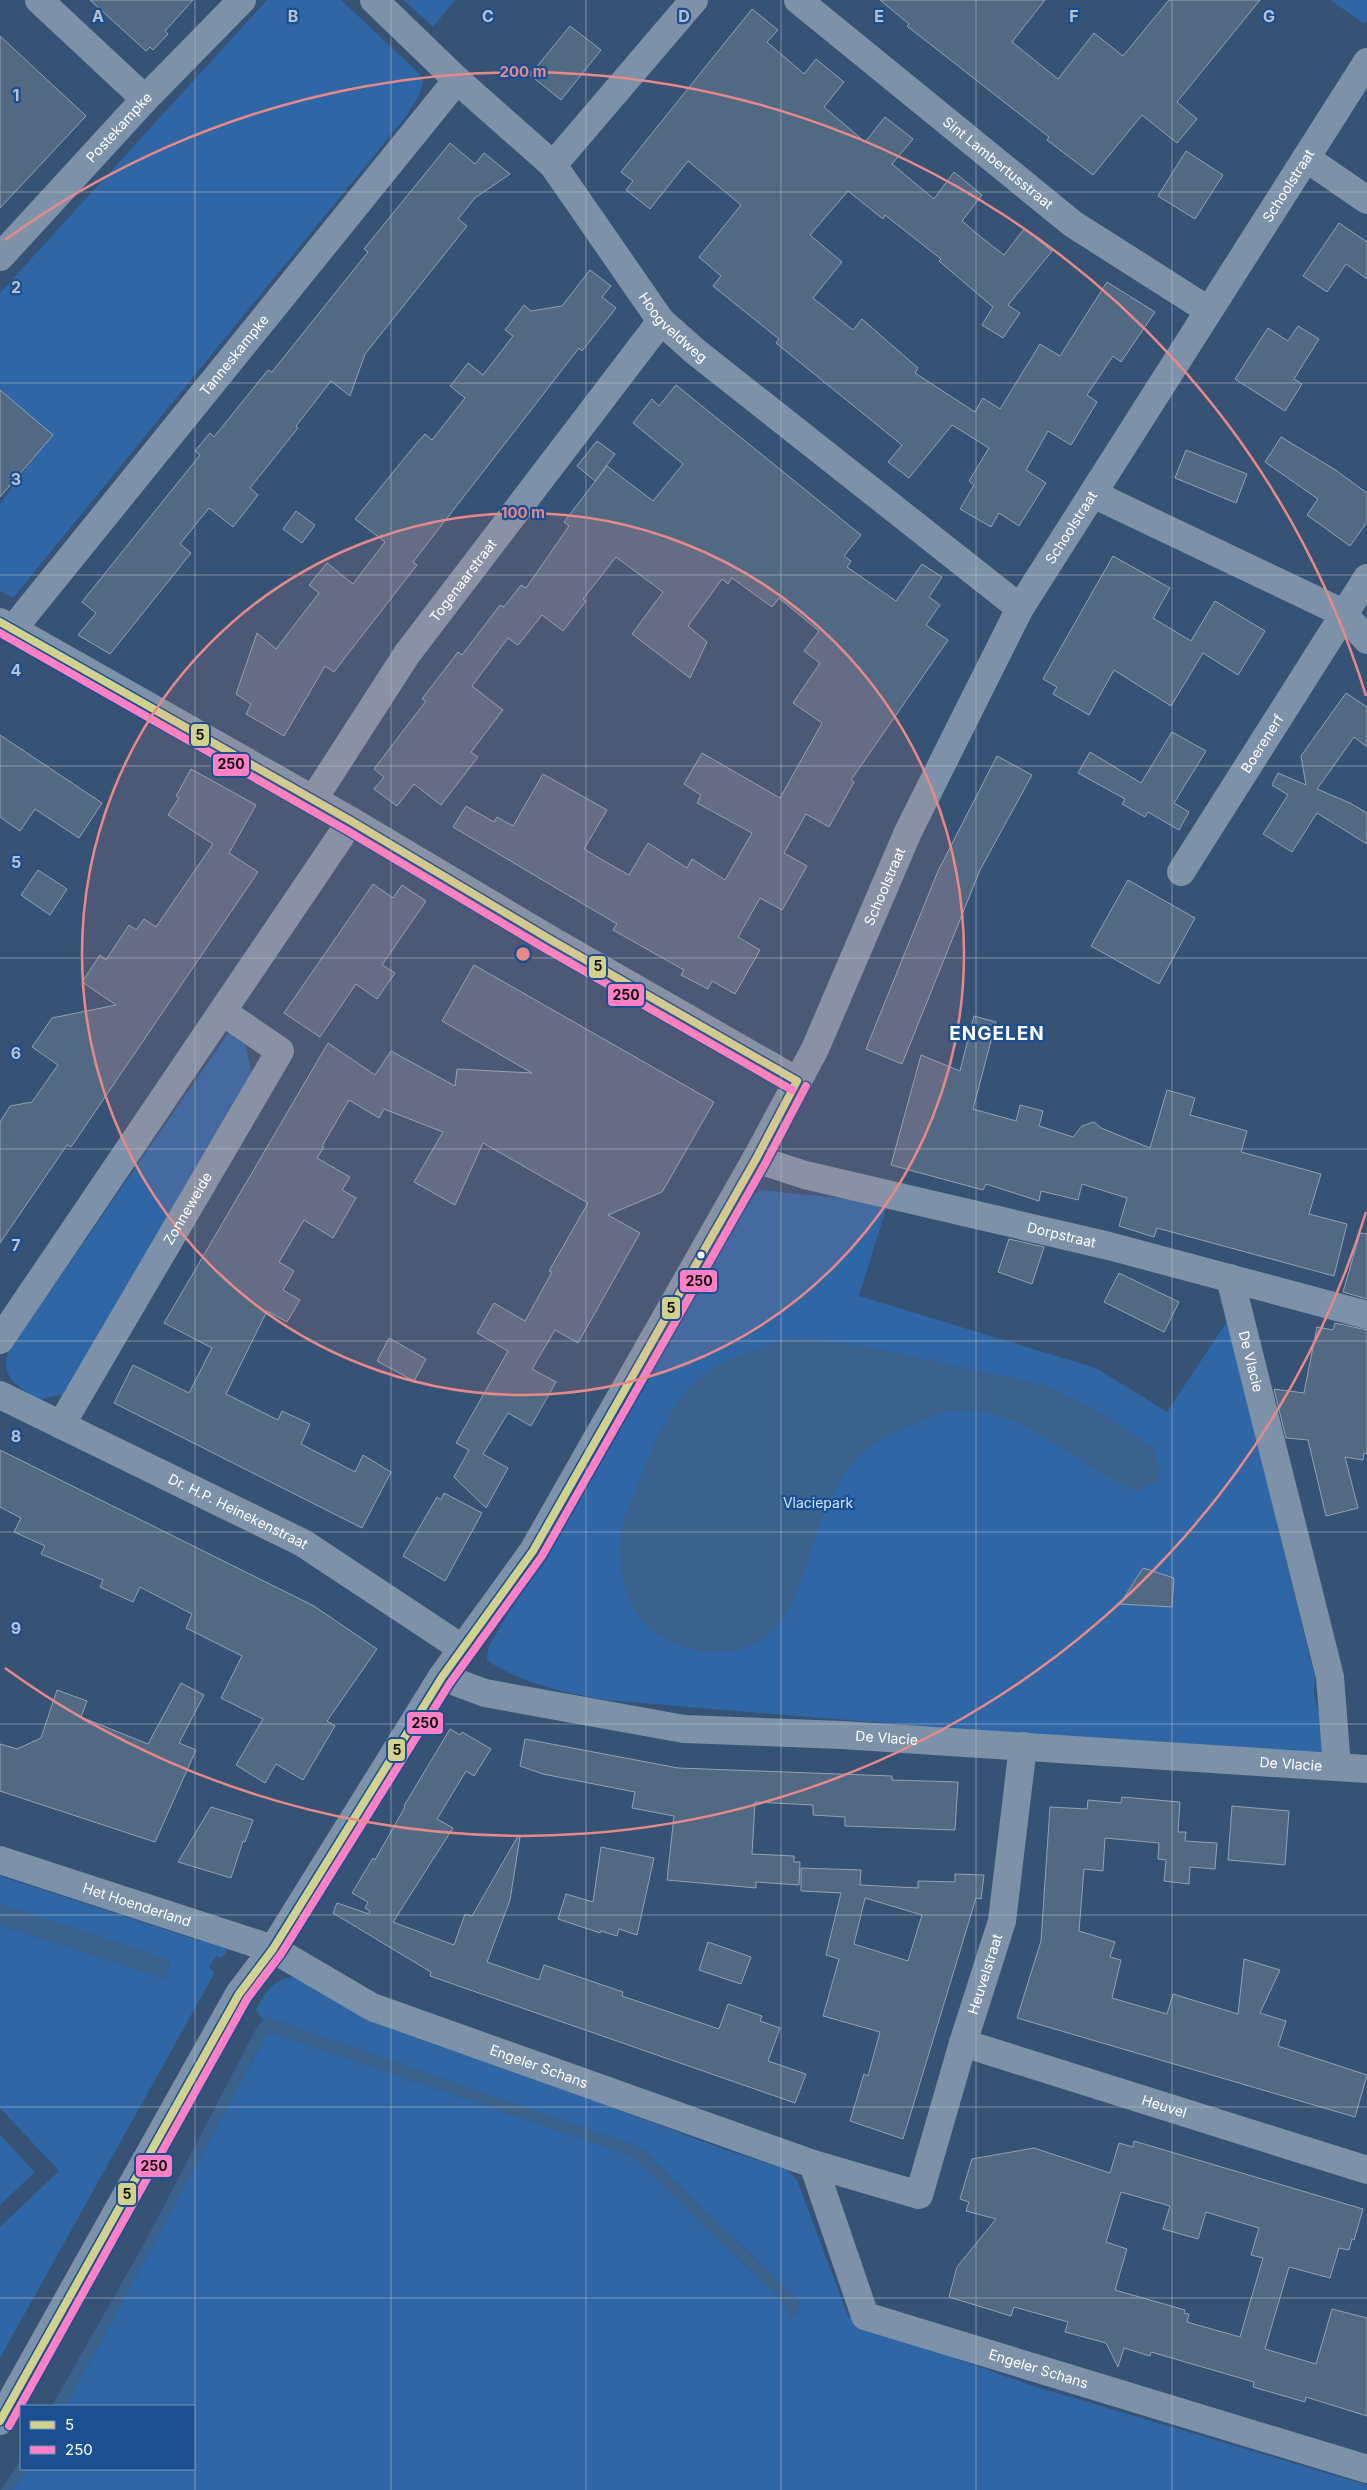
<svg xmlns="http://www.w3.org/2000/svg" width="1367" height="2490" font-family="Inter,sans-serif">
	<style>
		.green { fill: #2f66a5 }
		.water { fill: #3b618d }
		.building { fill: #526984; stroke: #92a2b6; fill-rule: evenodd }
		.lines { fill: none; stroke-linecap: round; stroke-linejoin: round }
		.minor { stroke: #7d92a8; stroke-width: 28 }
		.bus-1-casing { stroke: #1b4f8f; stroke-width: 11 }
		.bus-2-casing { stroke: #1b4f8f; stroke-width: 11 }
		.bus-1 { stroke: #d2d28f; stroke-width: 8 }
		.bus-2 { stroke: #ff80c5; stroke-width: 8 }
		.grid { fill: none; stroke: #b9c2ce; stroke-width: 1; stroke-opacity: 0.55 }
		.ring { fill: none; stroke: #e88989; stroke-width: 2.5 }
		.bus-dot { fill: #fff; stroke: #1b4f8f; stroke-width: 2 }
		.labels { text-anchor: middle; stroke-width: 4.5; stroke-linejoin: round; paint-order: stroke }
		.street-label { font-size: 14px; fill: #fff; stroke: #1b4f8f }
		.park-label { font-size: 14px; fill: #cfe3fa; stroke: #1b4f8f }
		.district-label { font-size: 19px; font-weight: bold; letter-spacing: 1px; fill: #fff; stroke: #1b4f8f }
		.grid-label { font-size: 16px; text-anchor: middle; font-weight: bold; fill: #b9c2ce; stroke: #1b4f8f; stroke-width: 4.5; stroke-linejoin: round; paint-order: stroke }
		.centre { fill: #e88989; stroke: #1b4f8f; stroke-width: 2.5 }
		.ring-label { font-size: 15px; text-anchor: middle; font-weight: bold; fill: #e88989; stroke: #1b4f8f; stroke-width: 4.5; stroke-linejoin: round; paint-order: stroke }
		.line-badge { stroke: #1b4f8f; stroke-width: 2 }
		.pale-badge-label { font-size: 14px; text-anchor: middle; font-weight: bold; fill: #111 }
	</style>
	<rect width="100%" height="100%" fill="#365274"/>
	<g class="green">
		<path d="M267,0H341L424,78L419,95L407,115L13,598L0,591V504L38,452L0,422V293Z"/>
		<path d="M404,0H455L433,27Z"/>
		<path d="M1330,0H1367V21L1365,24Z"/>
		<path d="M229,1032L244,1040L253,1077L65,1394L38,1400C19,1386 0,1379 8,1352Z"/>
		<path d="M760,1190L888,1203L859,1296L1096,1368L1167,1412L1232,1314L1282,1545L1315,1678L1314,1693L1329,1760L605,1700C563,1692 522,1684 487,1660L488,1648L749,1198Z"/>
		<path d="M0,1876L201,1941L204,1939L228,1949L222,1958L216,1956L209,1968L215,1972L204,1992L0,2358V2227L59,2171L0,2108V1925L164,1978L170,1961L0,1904Z"/>
		<path d="M291,1977L305,1981L422,2036L723,2149L786,2169L797,2180L848,2316L857,2323L1033,2386L1367,2485V2490H12L27,2469H194V2406H66L267,2034L273,2033L618,2151L636,2160L784,2303L788,2313L796,2317L800,2302L641,2148L266,2017L263,2020L256,2010C266,1992 270,1982 291,1977Z"/>
		<path d="M0,2135L35,2172L0,2205Z"/>
	</g>
	<g class="water">
		<path d="M793,1338L864,1346L1044,1385L1112,1419L1154,1449L1160,1469L1156,1482L1138,1491C1074,1468 1017,1396 942,1413C932,1416 922,1421 913,1424C898,1430 881,1438 868,1448C838,1471 819,1525 808,1560C799,1586 792,1613 771,1632C724,1675 636,1646 624,1584C620,1563 619,1544 623,1523C625,1511 632,1500 636,1489C650,1452 673,1394 707,1372C733,1355 763,1346 793,1338Z"/>
		<path d="M0,1904L170,1960L164,1978L0,1925Z"/>
		<path d="M266,2017L641,2148L800,2302L796,2317L787,2318L788,2313L784,2303L636,2160L618,2151L273,2033L267,2034L66,2406H52L145,2242L257,2027Z"/>
		<path d="M21,2459V2469H27L12,2490H1Z"/>
	</g>
	<g class="building">
		<path d="M90,0H193L165,31L168,34L153,50L150,47L146,51Z"/>
		<path d="M880,0H1045L1012,42L1058,79L1094,33L1123,56L1169,0H1260L1177,102L1197,119L1177,143L1142,115L1093,175L1047,140L1049,137L907,26L909,24Z"/>
		<path d="M752,9L778,30L767,42L804,74L816,59L844,82L824,107L865,142L885,117L913,139L892,164L934,199L954,172L982,195L962,221L982,238L1004,255L1024,229L1052,251L1008,305L1020,313L1003,338L982,325L993,307L939,261L941,259L885,215L883,219L848,191L810,235L842,262L813,298L853,330L862,319L918,368L915,373L975,412L983,398L1000,409L1040,344L1060,356L1107,282L1155,312L1121,362L1113,356L1087,395L1097,402L1071,445L1048,431L1026,470L1046,483L1019,526L999,513L991,527L960,509L974,485L969,481L989,448L952,425L909,478L888,462L902,445L776,343L779,339L713,286L721,276L699,257L741,205L688,161L650,209L626,190L633,181L621,172Z"/>
		<path d="M570,26L601,50L561,100L530,75Z"/>
		<path d="M0,36L86,116L0,208Z"/>
		<path d="M450,143L475,164L484,153L510,174L475,198L458,219L467,226L365,354L350,396L331,381L296,426L298,428L250,488L258,495L233,527L209,508L180,544L191,553L110,654L78,635L96,613L82,602L200,455L195,451L210,433L214,437L268,370L272,372L368,252L364,249Z"/>
		<path d="M1186,151L1223,175L1195,219L1158,196Z"/>
		<path d="M1339,223L1367,242V279L1346,264L1327,292L1303,276Z"/>
		<path d="M590,270L611,286L602,297L616,308L582,351L579,348L413,562L417,565L347,655L334,672L325,666L284,736L246,714L251,704L236,694L257,633L276,649L319,593L309,585L327,563L353,584L385,542L355,519L416,444L425,434L432,440L465,398L450,386L459,375L468,363L483,375L513,336L505,330L524,305L531,311L562,306Z"/>
		<path d="M1298,326L1319,339L1294,379L1302,384L1285,411L1235,379L1268,328L1288,341Z"/>
		<path d="M676,385L861,535L844,556L851,561L847,567L896,601L922,564L942,577L929,597L940,605L926,625L948,640L851,780L854,782L829,827L806,814L784,853L807,866L782,910L760,898L738,937L760,950L735,994L712,981L708,989L681,975L684,970L613,930L617,924L453,827L466,806L494,822L497,817L513,826L543,774L607,810L584,849L604,861L629,875L648,843L687,868L692,859L725,880L752,833L697,803L701,795L684,784L702,753L780,798L822,723L793,703L820,663L804,651L819,631L779,598L772,607L732,578L728,584L722,579L688,626L707,642L690,678L632,634L663,592L616,557L583,599L586,601L563,631L542,615L518,645L508,638L472,686L503,710L471,752L478,757L441,805L414,784L397,806L374,789L384,777L374,769L426,701L422,699L458,652L462,655L500,605L504,607L521,585L526,588L569,526L564,522L607,466L653,501L683,464L633,423L652,399L659,406Z"/>
		<path d="M0,390L53,435L0,497Z"/>
		<path d="M1281,437L1334,469L1367,493V522L1350,546L1307,515L1318,499L1265,462Z"/>
		<path d="M597,441L615,454L595,481L577,466Z"/>
		<path d="M1186,450L1247,474L1236,503L1175,478Z"/>
		<path d="M296,511L315,525L302,543L283,529Z"/>
		<path d="M1113,556L1170,588L1153,618L1191,641L1215,601L1265,631L1238,675L1203,653L1171,706L1114,670L1089,715L1053,694L1057,687L1043,679Z"/>
		<path d="M1346,693L1367,707V747L1354,737L1317,789L1350,803L1367,813V844L1317,813L1292,852L1263,834L1288,795L1272,785L1278,773L1306,785L1301,756Z"/>
		<path d="M1172,732L1206,751L1174,803L1189,812L1179,830L1148,812L1145,817L1122,804L1125,799L1078,773L1090,752L1141,783Z"/>
		<path d="M0,735L102,803L79,838L35,809L20,831L0,817Z"/>
		<path d="M997,756L1032,775L980,870L902,1064L866,1049L938,871Z"/>
		<path d="M191,769L256,805L229,853L258,872L71,1147L67,1145L0,1243V1122L10,1106L32,1102L58,1065L32,1047L52,1018L116,1005L82,982L100,955L106,960L129,925L136,930L144,919L156,927L213,844L168,815L179,798L176,796Z"/>
		<path d="M38,870L67,889L50,915L21,895Z"/>
		<path d="M1128,880L1195,918L1159,984L1091,946Z"/>
		<path d="M373,884L393,898L402,885L426,901L382,965L395,973L377,999L356,984L320,1037L284,1013Z"/>
		<path d="M474,965L714,1102L662,1192L608,1215L640,1233L578,1343L555,1330L532,1369L556,1382L531,1426L508,1413L483,1454L508,1468L486,1508L454,1477L469,1450L456,1443L508,1351L477,1333L494,1303L525,1321L552,1272L549,1271L588,1203L483,1143L455,1205L414,1182L443,1132L384,1109L379,1118L349,1100L322,1146L324,1147L317,1158L350,1177L342,1190L356,1198L333,1238L304,1220L279,1262L294,1271L283,1290L300,1300L287,1322L267,1311L226,1394L278,1420L282,1411L310,1424L301,1444L355,1472L363,1455L391,1472L362,1528L114,1403L133,1365L189,1393L212,1348L164,1323L328,1043L375,1075L391,1051L455,1086L457,1069L532,1073L442,1021Z"/>
		<path d="M974,1016L996,1022L973,1109L1016,1121L1020,1105L1043,1111L1039,1126L1073,1137L1082,1126L1094,1122L1101,1128L1150,1148L1167,1090L1195,1098L1190,1115L1247,1131L1241,1152L1321,1174L1309,1214L1347,1224L1334,1276L1157,1228L1154,1237L1119,1226L1127,1198L1082,1184L1078,1200L1041,1191L1039,1201L986,1184L983,1190L891,1165L921,1055L960,1071Z"/>
		<path d="M1360,1233L1367,1234V1299L1343,1292Z"/>
		<path d="M1009,1239L1044,1247L1032,1284L998,1272Z"/>
		<path d="M1119,1273L1179,1302L1164,1332L1104,1302Z"/>
		<path d="M1335,1323L1367,1330V1454L1364,1453L1363,1460L1345,1457L1358,1508L1326,1516L1308,1440L1286,1438L1274,1389L1304,1393L1317,1327L1333,1330Z"/>
		<path d="M389,1338L426,1359L414,1381L377,1361Z"/>
		<path d="M0,1450L314,1606L377,1649L327,1721L335,1726L303,1780L276,1764L265,1783L236,1765L263,1719L221,1698L242,1656L186,1628L192,1614L140,1587L133,1602L100,1587L103,1580L41,1554L45,1546L14,1532L21,1518L0,1507Z"/>
		<path d="M444,1493L482,1513L445,1581L403,1556L437,1497L441,1500Z"/>
		<path d="M1143,1568L1174,1578L1172,1607L1120,1604Z"/>
		<path d="M181,1683L204,1695L179,1743L196,1750L155,1842L0,1791V1744L17,1749L41,1738L57,1690L87,1701L81,1717L148,1744Z"/>
		<path d="M450,1729L460,1735L462,1732L491,1749L474,1776L466,1771L437,1819L453,1828L393,1922L454,1945L465,1914L472,1916L518,1836L520,1837L510,1900L487,1962L539,1980L544,1965L623,1992L622,1996L719,2029L728,2004L762,2016L760,2021L780,2028L768,2061L806,2074L795,2103L430,1976L431,1972L333,1913L337,1903L369,1914L370,1911L365,1908L368,1902L352,1893L373,1858L375,1860L405,1807L404,1806Z"/>
		<path d="M525,1739L678,1768L892,1776V1780L958,1782L955,1830L845,1826V1817L813,1815V1805L755,1802L752,1854L794,1856V1862H800L799,1885L756,1882V1888L667,1880L674,1816L632,1808L635,1792L543,1774L520,1766Z"/>
		<path d="M1122,1797L1180,1802L1178,1832H1186L1185,1841L1217,1843L1215,1869L1190,1867L1189,1884L1164,1881L1166,1860L1158,1859L1159,1843L1105,1838L1103,1871L1084,1869L1079,1931L1115,1942L1110,1957L1121,1960L1112,1998L1167,2014L1173,1994L1238,2014L1244,1959L1280,1970L1260,2013L1286,2021L1278,2046L1367,2075L1355,2117L1017,2018L1041,1941L1050,1807L1087,1809L1088,1800L1121,1803Z"/>
		<path d="M1232,1806L1289,1811L1285,1865L1228,1860Z"/>
		<path d="M211,1807L253,1820L245,1842L243,1841L231,1878L178,1862Z"/>
		<path d="M601,1847L654,1858L637,1935L619,1929L617,1936L601,1931L600,1933L558,1919L566,1894L593,1902Z"/>
		<path d="M801,1868L861,1870L860,1885L918,1888V1881L955,1882V1874L984,1875L981,1899L976,1898L903,2139L850,2121L864,2074L868,2076L880,2032L823,2016L839,1959L826,1955L841,1893L801,1891ZM865,1898L922,1915L908,1961L854,1944Z"/>
		<path d="M708,1942L751,1957L741,1984L699,1970Z"/>
		<path d="M1134,2141L1363,2209L1354,2240L1352,2239L1349,2250L1339,2248L1330,2278L1289,2267L1265,2349L1316,2364L1332,2309L1367,2318V2416L1306,2397L1305,2402L1253,2387L1254,2382L1151,2352L1150,2356L1124,2348L1118,2367L1106,2343L1065,2332L1068,2322L1014,2307L1011,2316L949,2297L957,2267L996,2219L966,2211L969,2202L960,2199L972,2159L1034,2148L1110,2173L1119,2143L1133,2147ZM1121,2192L1170,2206L1163,2229L1198,2239L1206,2212L1259,2228L1251,2255L1263,2258L1240,2337L1187,2322L1189,2314L1184,2313L1185,2310L1115,2290L1127,2249L1106,2242Z"/>
	</g>
	<g class="lines">
		<g class="minor">
			<path d="M39,0L145,99"/>
			<path id="s1" d="M374,0L457,80L553,165L661,321L696,352L1020,608"/>
			<path id="s2" d="M798,0L1073,224L1208,310"/>
			<path d="M1306,158L1367,200"/>
			<path d="M553,165L694,0"/>
			<path id="s3" d="M0,257L145,99L242,0"/>
			<path d="M1093,494L1343,613L1367,640"/>
			<path d="M0,622L351,821L551,940L797,1081"/>
			<path id="s4" d="M13,629L457,80"/>
			<path id="s5" d="M313,800L407,654L661,321"/>
			<path id="s6" d="M1181,872L1367,578"/>
			<path id="s7" d="M756,1159L805,1175L1109,1246L1367,1315"/>
			<path id="s8" d="M1230,1278L1330,1677L1337,1767"/>
			<path d="M0,1340L351,821"/>
			<path id="s9" d="M0,1395L303,1543L463,1649"/>
			<path id="s10" d="M61,1425L280,1051L223,1012"/>
			<path id="s11" d="M442,1677L485,1693L684,1729L842,1735L1367,1769"/>
			<path id="s12" d="M0,1860L273,1949L372,2007L813,2164L865,2316L1367,2469"/>
			<path id="s13" d="M963,2043L1367,2170"/>
			<path id="s14" d="M813,2164L919,2195L963,2043L1002,1921L1023,1746"/>
			<path id="s15" d="M0,2421L239,1994L273,1949L442,1677L533,1551L756,1159L815,1049L908,832L1020,608L1367,62"/>
		</g>
		<defs>
			<g id="bus-1">
				<path d="M0,622L351,821L551,940L797,1081"/>
				<path d="M0,2421L239,1994L273,1949L442,1677L533,1551L756,1159L797,1081"/>
			</g>
			<g id="bus-2">
				<path d="M0,633L346,830L546,949L792,1090"/>
				<path d="M9,2426L247,1999L281,1954L450,1683L542,1556L765,1164L806,1086"/>
			</g>
		</defs>
		<use href="#bus-1" class="bus-1-casing"/>
		<use href="#bus-2" class="bus-2-casing"/>
		<use href="#bus-1" class="bus-1"/>
		<use href="#bus-2" class="bus-2"/>
	</g>
	<path class="grid" d="M195,0V2490M391,0V2490M586,0V2490M781,0V2490M976,0V2490M1172,0V2490M0,192H1367M0,383H1367M0,575H1367M0,766H1367M0,958H1367M0,1149H1367M0,1341H1367M0,1532H1367M0,1724H1367M0,1915H1367M0,2107H1367M0,2298H1367"/>
	<circle cx="523" cy="954" r="441" fill="#e88989" fill-opacity=".12"/>
	<g class="ring">
		<circle cx="523" cy="954" r="441"/>
		<path d="M1366 1212A882 882 0 0 1 5 1668M5 240A882 882 0 0 1 1366 696"/>
	</g>
	<circle class="bus-dot" cx="701" cy="1255" r="4.5"/>
	<g class="labels">
		<g class="street-label">
			<text dy="5" stroke="none"><textPath href="#s3" startOffset="176">Postekampke</textPath></text>
			<text dy="5" stroke="none"><textPath href="#s2" startOffset="258">Sint Lambertusstraat</textPath></text>
			<text dy="5" stroke="none"><textPath href="#s15" startOffset="2584">Schoolstraat</textPath></text>
			<text dy="5" stroke="none"><textPath href="#s1" startOffset="446">Hoogveldweg</textPath></text>
			<text dy="5" stroke="none"><textPath href="#s4" startOffset="352">Tanneskampke</textPath></text>
			<text dy="5" stroke="none"><textPath href="#s15" startOffset="2179">Schoolstraat</textPath></text>
			<text dy="5" stroke="none"><textPath href="#s5" startOffset="266">Togenaarstraat</textPath></text>
			<text dy="5" stroke="none"><textPath href="#s6" startOffset="152">Boerenerf</textPath></text>
			<text dy="5" stroke="none"><textPath href="#s15" startOffset="1774">Schoolstraat</textPath></text>
			<text dy="5" stroke="none"><textPath href="#s10" startOffset="251">Zonneweide</textPath></text>
			<text dy="5" stroke="none"><textPath href="#s7" startOffset="315">Dorpstraat</textPath></text>
			<text dy="5" stroke="none"><textPath href="#s8" startOffset="86">De Vlacie</textPath></text>
			<text dy="5" stroke="none"><textPath href="#s9" startOffset="265">Dr. H.P. Heinekenstraat</textPath></text>
			<text dy="5" stroke="none"><textPath href="#s11" startOffset="451">De Vlacie</textPath></text>
			<text dy="5" stroke="none"><textPath href="#s11" startOffset="856">De Vlacie</textPath></text>
			<text dy="5" stroke="none"><textPath href="#s12" startOffset="144">Het Hoenderland</textPath></text>
			<text dy="5" stroke="none"><textPath href="#s14" startOffset="341">Heuvelstraat</textPath></text>
			<text dy="5" stroke="none"><textPath href="#s12" startOffset="579">Engeler Schans</textPath></text>
			<text dy="5" stroke="none"><textPath href="#s13" startOffset="211">Heuvel</textPath></text>
			<text dy="5" stroke="none"><textPath href="#s12" startOffset="1212">Engeler Schans</textPath></text>
		</g>
		<g class="park-label">
			<text x="818" y="1508">Vlaciepark</text>
		</g>
		<g class="district-label">
			<text x="997" y="1040">ENGELEN</text>
		</g>
	</g>
	<g class="grid-label">
		<text x="98" y="22">A</text>
		<text x="293" y="22">B</text>
		<text x="488" y="22">C</text>
		<text x="684" y="22">D</text>
		<text x="879" y="22">E</text>
		<text x="1074" y="22">F</text>
		<text x="1269" y="22">G</text>
		<text x="16" y="101">1</text>
		<text x="16" y="293">2</text>
		<text x="16" y="485">3</text>
		<text x="16" y="676">4</text>
		<text x="16" y="868">5</text>
		<text x="16" y="1059">6</text>
		<text x="16" y="1251">7</text>
		<text x="16" y="1442">8</text>
		<text x="16" y="1634">9</text>
	</g>
	<circle cx="523" cy="954" r="8" class="centre"/>
	<g class="ring-label">
		<text x="523" y="77">200 m</text>
		<text x="523" y="518">100 m</text>
	</g>
	<g class="line-badge">
		<rect x="190" y="723" width="20" height="24" rx="5" fill="#d2d28f"/>
		<rect x="212" y="753" width="38" height="24" rx="5" fill="#ff80c5"/>
		<rect x="588" y="955" width="19" height="24" rx="5" fill="#d2d28f"/>
		<rect x="607" y="983" width="38" height="24" rx="5" fill="#ff80c5"/>
		<rect x="679" y="1269" width="39" height="24" rx="5" fill="#ff80c5"/>
		<rect x="661" y="1296" width="20" height="24" rx="5" fill="#d2d28f"/>
		<rect x="406" y="1711" width="38" height="24" rx="5" fill="#ff80c5"/>
		<rect x="387" y="1738" width="19" height="24" rx="5" fill="#d2d28f"/>
		<rect x="135" y="2154" width="38" height="24" rx="5" fill="#ff80c5"/>
		<rect x="117" y="2182" width="20" height="24" rx="5" fill="#d2d28f"/>
	</g>
	<g class="pale-badge-label">
		<text x="200" y="740">5</text>
		<text x="231" y="769">250</text>
		<text x="598" y="971">5</text>
		<text x="626" y="1000">250</text>
		<text x="699" y="1286">250</text>
		<text x="671" y="1313">5</text>
		<text x="425" y="1728">250</text>
		<text x="397" y="1755">5</text>
		<text x="154" y="2171">250</text>
		<text x="127" y="2199">5</text>
	</g>
	<rect x="20" y="2405" width="175" height="65" fill="#1b4f8f" stroke="#7695bc"/>
	<rect x="30" y="2421" width="25" height="8" fill="#d2d28f" stroke="#7695bc"/>
	<text x="65" y="2430" font-size="15" fill="#ffffff">5</text>
	<rect x="30" y="2446" width="25" height="8" fill="#ff80c5" stroke="#7695bc"/>
	<text x="65" y="2455" font-size="15" fill="#ffffff">250</text>
</svg>
